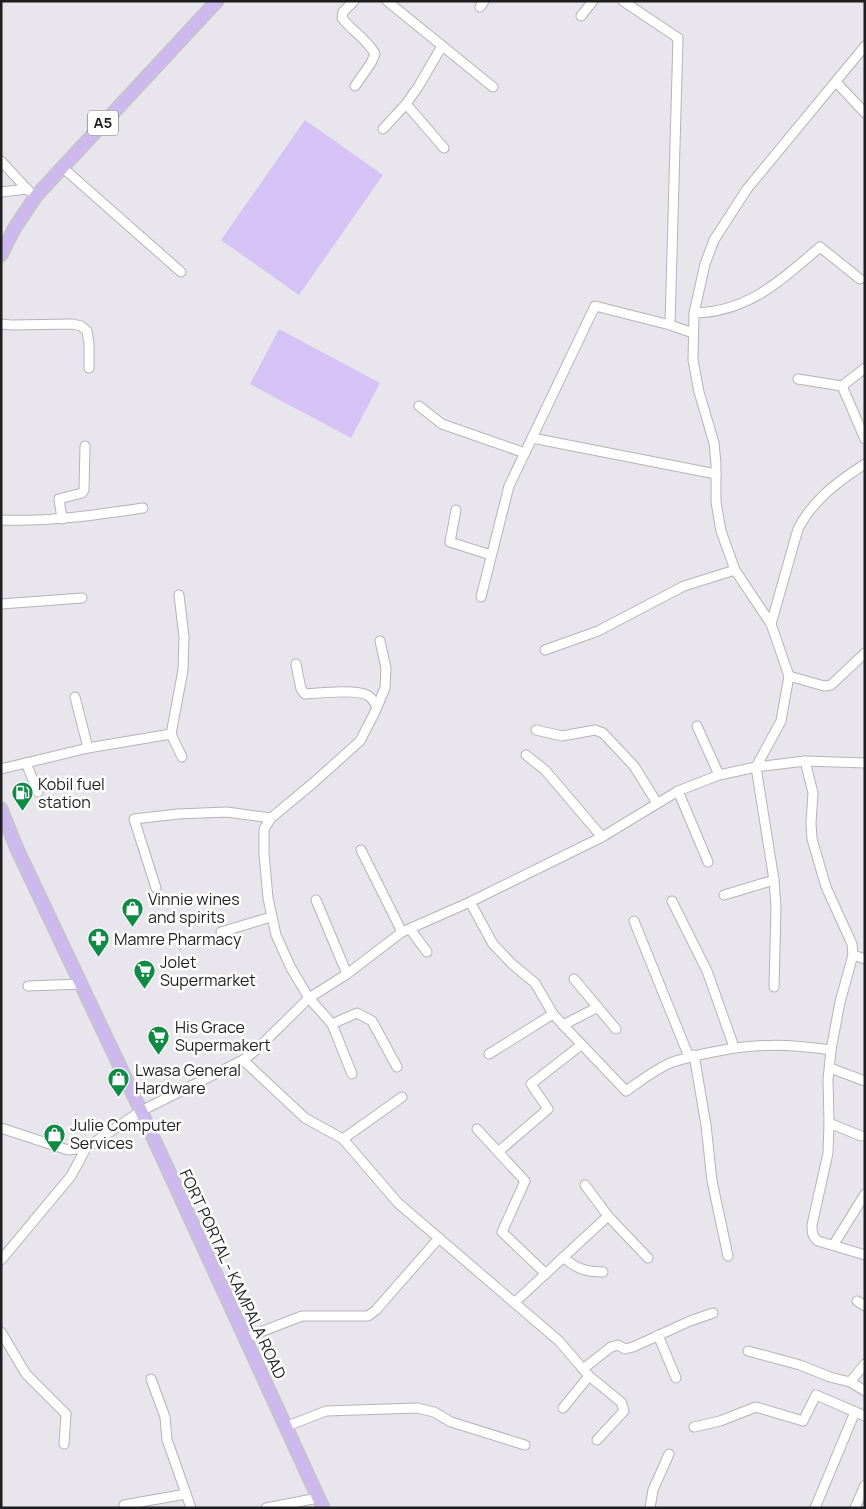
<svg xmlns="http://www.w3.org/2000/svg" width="866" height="1509" font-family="Manrope,sans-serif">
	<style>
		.pitch { fill: #d5c3f6 }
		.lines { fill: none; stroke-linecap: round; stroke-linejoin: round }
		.street-casing { stroke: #b5b3ba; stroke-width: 11 }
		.primary-casing { stroke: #c4c4c5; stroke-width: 15 }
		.street { stroke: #fff; stroke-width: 9 }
		.primary { stroke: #ceb9ee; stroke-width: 12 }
		.labels { text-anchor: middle; stroke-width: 5; stroke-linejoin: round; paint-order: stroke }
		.shield { fill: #fff; stroke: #626162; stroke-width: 1 }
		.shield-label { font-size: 15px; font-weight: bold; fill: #1e1d1f }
		.poi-label { font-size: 16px; fill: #1e1d1f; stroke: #fff; text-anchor: start }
		.street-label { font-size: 16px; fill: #1e1d1f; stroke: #fff }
	</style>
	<rect width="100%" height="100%" fill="#e8e5ed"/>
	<g class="pitch">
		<path d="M305,120L383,175L299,295L221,240Z"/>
		<path d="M279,329L380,383L351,438L250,384Z"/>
	</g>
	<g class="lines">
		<defs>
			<g id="street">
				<path d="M354,1L343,12L342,18C352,31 368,40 375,54L371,63L355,86"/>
				<path d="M387,1L493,87"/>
				<path d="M623,1L678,38L670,325"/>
				<path d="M480,7L484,1"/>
				<path d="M581,16L593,1"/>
				<path d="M836,82L865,113"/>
				<path d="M406,104L444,148"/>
				<path d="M383,129L406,104L418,87L442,46"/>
				<path d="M1,161L27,189"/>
				<path d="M62,167L181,272"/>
				<path d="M1,192L27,189L29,191"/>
				<path d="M694,313C749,312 781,280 820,247L860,279"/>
				<path d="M1,324L12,325L72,324L81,326L87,331L89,344V368"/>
				<path d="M865,368L842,386L865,439"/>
				<path d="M798,379L842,386"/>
				<path d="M419,406L442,424L525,453"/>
				<path d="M532,438L716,474"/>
				<path d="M456,510L450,542L491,555"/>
				<path d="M62,519L59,499L82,493L84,490L85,446"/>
				<path d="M1,520C49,522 96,515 143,508"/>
				<path d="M179,595L184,637L183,670L171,734L182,757"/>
				<path d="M481,597L509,486L595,306L670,325L693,333"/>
				<path d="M1,604L82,598"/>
				<path d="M771,624L798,529C812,501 838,481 865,464"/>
				<path d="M545,650L598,631L684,586L735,570"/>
				<path d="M296,664L301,689L305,694C319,693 356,689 367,695C371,697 375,703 377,707"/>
				<path d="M789,676L824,686L831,685L865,653"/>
				<path d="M75,697L88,748"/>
				<path d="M697,726L719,775"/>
				<path d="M536,730L562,736L595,730L603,733L634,766L657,803"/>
				<path d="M526,755L545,770L602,837"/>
				<path d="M805,761L813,793L811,823L812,839L826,887L852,944L853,955L840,1002L831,1050L828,1080L829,1123L828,1153L812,1225C812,1232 812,1236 818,1241L865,1255"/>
				<path d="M26,763L38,792"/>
				<path d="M1,769L88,748L171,734"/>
				<path d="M678,791L708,862"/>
				<path d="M361,850L402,932"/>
				<path d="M156,888L134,819L178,814L227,812L271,818"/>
				<path d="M724,895L774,880"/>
				<path d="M316,900L347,974"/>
				<path d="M672,901L707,971L734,1047"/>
				<path d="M470,902L493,944L512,964L535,983L553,1014L563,1025L626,1091C639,1082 653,1071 668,1064C682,1058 698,1055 713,1052C756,1043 788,1044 831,1050"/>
				<path d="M634,921L689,1057"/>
				<path d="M410,929L427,952"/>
				<path d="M221,932L271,917"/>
				<path d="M853,955L865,959"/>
				<path d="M574,979L616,1029"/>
				<path d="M28,986L81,984"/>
				<path d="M774,987L776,908L774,880L756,767L781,721L789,676L771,624L735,570L721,531L716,502V464L714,443L699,392L693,360L694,313L705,264L714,240L747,189L865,46"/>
				<path d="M332,1024L357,1013L372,1021L397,1067"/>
				<path d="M563,1025L598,1007"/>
				<path d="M489,1054L553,1014"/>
				<path d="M694,1055L706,1125L712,1181L728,1256"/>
				<path d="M243,1060L305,1118L343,1139L398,1203L559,1341L589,1376L621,1402L624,1411L597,1440"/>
				<path d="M830,1068L865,1081"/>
				<path d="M352,1074L332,1024L309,998L291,968L276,935L268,898L264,854V829L271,818L312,784L360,741L374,714L385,688L386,668L380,641"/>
				<path d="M829,1123L861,1136"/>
				<path d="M1,1128L68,1150L86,1148"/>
				<path d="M477,1129L525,1181L502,1232L546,1274"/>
				<path d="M343,1139L402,1097"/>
				<path d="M498,1152L548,1109L531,1084L581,1045"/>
				<path d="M585,1185L608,1216L648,1258"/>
				<path d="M834,1244L865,1194"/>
				<path d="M563,1257C576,1269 587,1272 603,1272"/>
				<path d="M1,1260L71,1176L86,1148L141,1111L243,1060L255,1051L309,998L347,974L402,932L470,902L602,837L678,791L719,775L756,767L805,761L865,763"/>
				<path d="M857,1301L865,1306"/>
				<path d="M514,1303L608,1216"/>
				<path d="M1,1332L26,1374L66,1414L64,1444"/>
				<path d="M658,1335L676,1378"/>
				<path d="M245,1338L302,1316H368L376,1310L439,1238"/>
				<path d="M748,1351L800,1365L830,1377L850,1382L865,1391"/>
				<path d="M583,1369L611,1347L618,1345L625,1349L633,1347L690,1321L713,1313"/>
				<path d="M151,1379L165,1417L167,1440L170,1448L191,1508"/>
				<path d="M850,1382L865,1364"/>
				<path d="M563,1408L589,1376"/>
				<path d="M285,1427L326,1411L417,1408L434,1412L451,1422L525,1445"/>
				<path d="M694,1427L720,1421L756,1407L803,1421L816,1395L865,1416"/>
				<path d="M124,1505L186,1494"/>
				<path d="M266,1508L318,1498"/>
				<path d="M650,1508L653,1490L669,1454"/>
				<path d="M815,1508L855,1412"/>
				<path d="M855,1508L865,1485"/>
			</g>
			<g id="primary">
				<path d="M1,255L14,229L36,196L217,1"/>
				<path d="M1,809L17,849L141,1111L323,1508"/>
			</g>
		</defs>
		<use href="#street" class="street-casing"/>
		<use href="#primary" class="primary-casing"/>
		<use href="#street" class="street"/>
		<use href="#primary" class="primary"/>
	</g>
	<defs>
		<symbol id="fuel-pin" viewBox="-11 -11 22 30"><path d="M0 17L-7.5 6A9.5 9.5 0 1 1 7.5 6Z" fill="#108b46" stroke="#fff"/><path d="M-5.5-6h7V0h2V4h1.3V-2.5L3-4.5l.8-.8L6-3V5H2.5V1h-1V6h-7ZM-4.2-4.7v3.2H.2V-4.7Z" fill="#fff"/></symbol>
		<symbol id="shop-pin" viewBox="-11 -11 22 30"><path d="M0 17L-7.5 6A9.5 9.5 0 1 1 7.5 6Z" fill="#108b46" stroke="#fff"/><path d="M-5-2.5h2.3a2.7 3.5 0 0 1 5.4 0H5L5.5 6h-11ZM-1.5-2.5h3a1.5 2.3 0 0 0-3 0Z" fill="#fff"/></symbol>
		<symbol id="pharmacy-pin" viewBox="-11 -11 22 30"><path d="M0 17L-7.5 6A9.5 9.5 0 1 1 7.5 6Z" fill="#108b46" stroke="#fff"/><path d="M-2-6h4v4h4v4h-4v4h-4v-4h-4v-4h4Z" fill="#fff"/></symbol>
		<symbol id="supermarket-pin" viewBox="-11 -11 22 30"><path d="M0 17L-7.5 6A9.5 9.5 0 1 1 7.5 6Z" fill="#108b46" stroke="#fff"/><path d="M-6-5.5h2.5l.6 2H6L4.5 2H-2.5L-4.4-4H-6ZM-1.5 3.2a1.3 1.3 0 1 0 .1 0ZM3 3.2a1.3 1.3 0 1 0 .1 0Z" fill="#fff"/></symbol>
	</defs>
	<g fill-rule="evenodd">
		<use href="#fuel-pin" x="10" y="780" width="25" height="34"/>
		<use href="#shop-pin" x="120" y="896" width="25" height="34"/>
		<use href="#pharmacy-pin" x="86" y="926" width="25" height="34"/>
		<use href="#supermarket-pin" x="132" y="958" width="25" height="34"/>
		<use href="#supermarket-pin" x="146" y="1024" width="25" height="34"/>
		<use href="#shop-pin" x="106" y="1066" width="25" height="34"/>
		<use href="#shop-pin" x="42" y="1122" width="25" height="34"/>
	</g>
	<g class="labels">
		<rect class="shield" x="88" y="110.5" width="30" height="25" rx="4"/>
		<g class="shield-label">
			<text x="103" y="128">A5</text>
		</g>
		<g class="poi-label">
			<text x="38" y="790">Kobil fuel<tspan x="38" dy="18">station</tspan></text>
			<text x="148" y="905">Vinnie wines<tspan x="148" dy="18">and spirits</tspan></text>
			<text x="114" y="945">Mamre Pharmacy</text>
			<text x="160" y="968">Jolet<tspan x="160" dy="18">Supermarket</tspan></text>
			<text x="175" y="1033">His Grace<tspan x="175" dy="18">Supermakert</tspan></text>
			<text x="135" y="1076">Lwasa General<tspan x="135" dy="18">Hardware</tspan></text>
			<text x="70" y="1131">Julie Computer<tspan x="70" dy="18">Services</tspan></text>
		</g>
		<g class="street-label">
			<text transform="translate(233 1274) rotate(65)" y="6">FORT PORTAL - KAMPALA ROAD</text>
		</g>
	</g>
	<rect width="866" height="1509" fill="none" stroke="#1e1d1f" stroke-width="5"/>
</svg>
